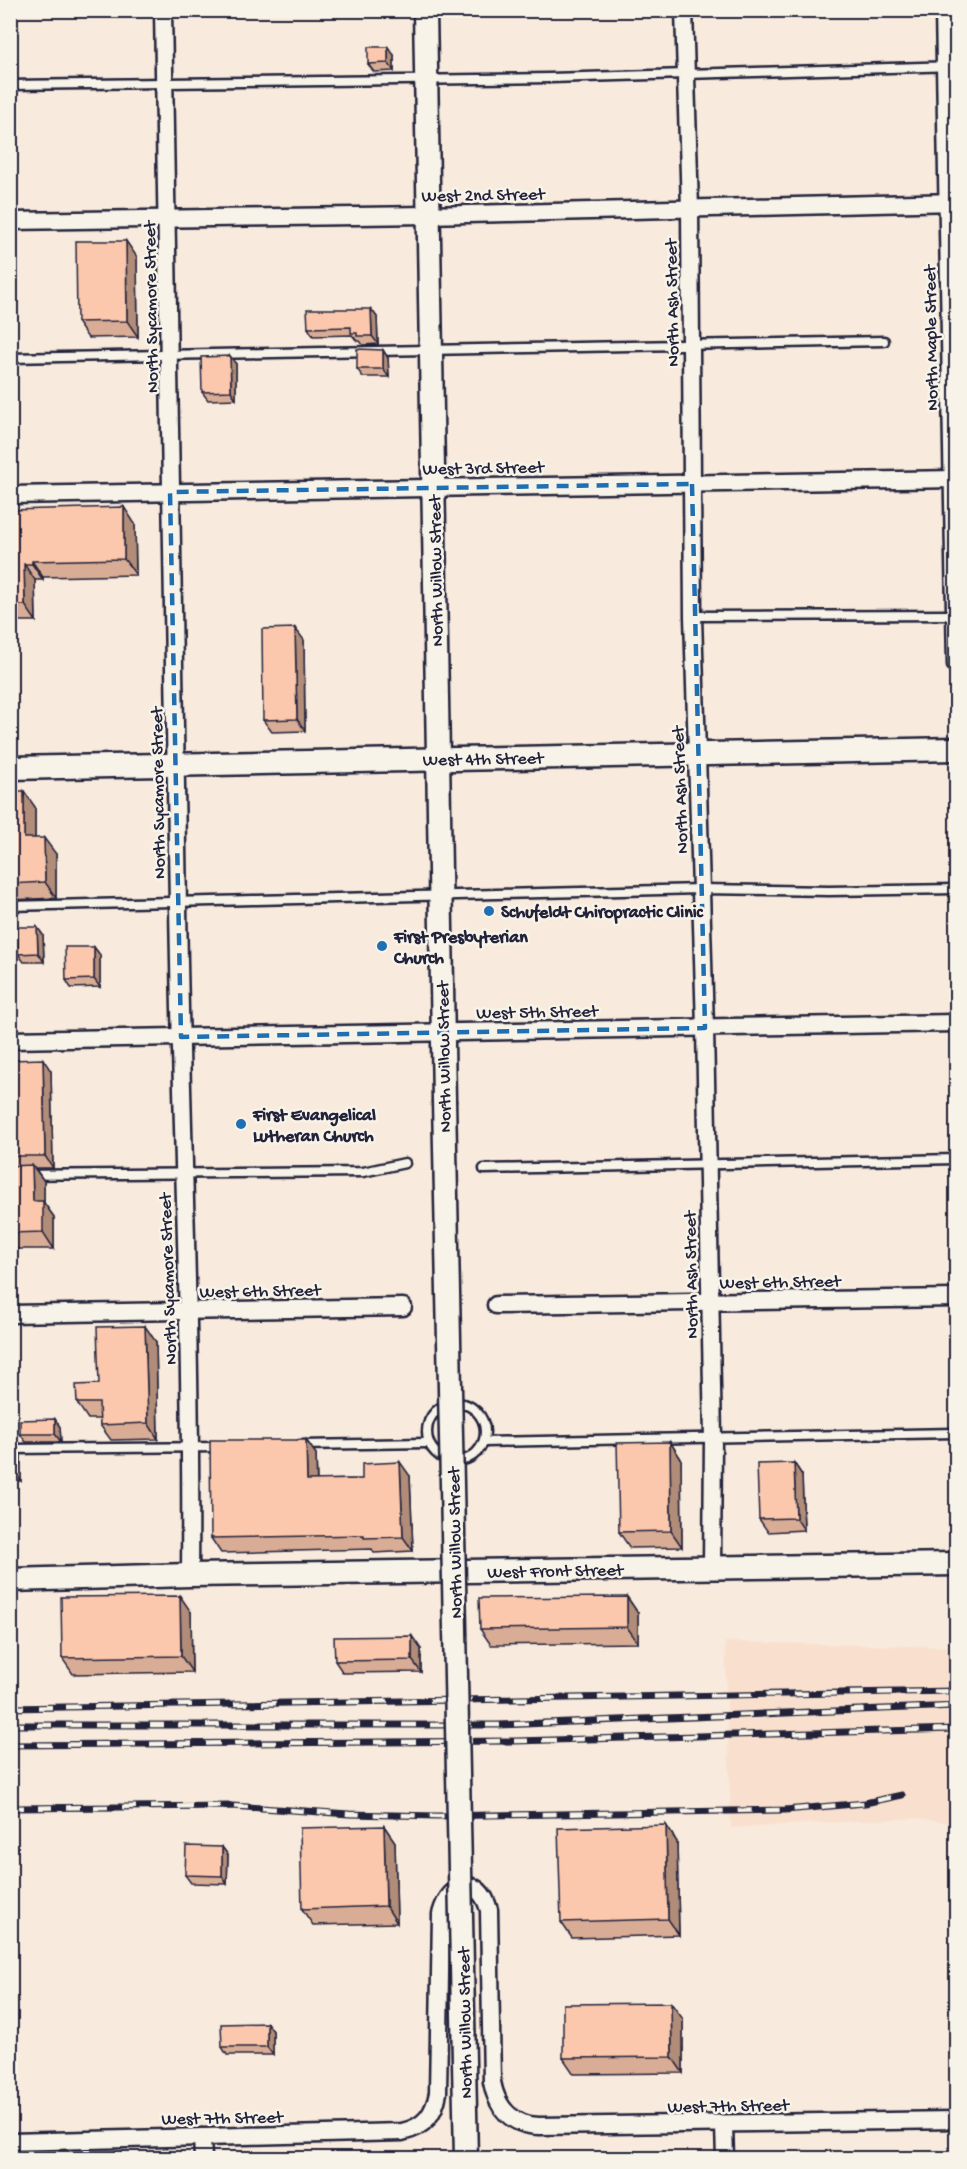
<svg xmlns="http://www.w3.org/2000/svg" width="967" height="2169" font-family="'Gochi Hand',sans-serif">
	<style>
		.built { fill: #f9e0ce }
		.lines { fill: none; stroke-linecap: round; stroke-linejoin: round }
		.lane-casing { stroke: #22223b; stroke-width: 13 }
		.street-casing { stroke: #22223b; stroke-width: 21 }
		.secondary-casing { stroke: #22223b; stroke-width: 27 }
		.lane { stroke: #f7f3e8; stroke-width: 8 }
		.street { stroke: #f7f3e8; stroke-width: 16 }
		.secondary { stroke: #f7f3e8; stroke-width: 22 }
		.rail-casing { stroke: #22223b; stroke-width: 7 }
		.rail { stroke: #f7f3e8; stroke-width: 4.5; stroke-dasharray: 14; stroke-linecap: butt }
		.secondary-bridge-casing { stroke: #22223b; stroke-width: 27; stroke-linecap: butt }
		.secondary-bridge { stroke: #f7f3e8; stroke-width: 22 }
		.wall { fill: #d9ac95; stroke: #22223b; stroke-width: 1.5 }
		.shaded-wall { fill: #b08c79; stroke: #22223b; stroke-width: 1.5 }
		.building { fill: #fcc8ad; stroke: #22223b; stroke-width: 1.5 }
		.marked { fill: none; stroke: #1f6fb2; stroke-width: 4.5; stroke-dasharray: 12 8; stroke-linejoin: round }
		.poi-dot { fill: #1f6fb2; stroke: #f7f3e8; stroke-width: 2 }
		.labels { text-anchor: middle; stroke-width: 5; stroke-linejoin: round; paint-order: stroke }
		.street-label { font-size: 18px; fill: #22223b; stroke: #f7f3e8 }
		.poi-label { font-size: 18px; font-weight: bold; fill: #22223b; stroke: #f7f3e8; text-anchor: start }
	</style>
	<rect width="100%" height="100%" fill="#f8eadc"/>
	<filter id="ink" filterUnits="userSpaceOnUse"><feTurbulence type="fractalNoise" baseFrequency=".0167" numOctaves="2"/><feDisplacementMap in="SourceGraphic" scale="12" xChannelSelector="R" yChannelSelector="G"/><feConvolveMatrix kernelMatrix="1 2 1 2 8 2 1 2 1" color-interpolation-filters="sRGB"/></filter>
	<g filter="url(#ink)">
		<path class="built" d="M725,1642L956,1647V1824L916,1818L731,1828Z"/>
		<g class="lines">
			<defs>
				<g id="lane">
					<path d="M10,85L550,78L956,66"/>
					<path d="M10,358L884,341"/>
					<path d="M693,616L956,615"/>
					<path d="M10,906L701,889L829,891L956,889"/>
					<path d="M484,1169L956,1159"/>
					<path d="M10,1175L363,1172L405,1163"/>
					<circle cx="456" cy="1432" r="29"/>
					<path d="M484,1442L956,1433"/>
					<path d="M300,1445L428,1443"/>
					<path d="M10,1449L221,1447"/>
				</g>
				<g id="street">
					<path d="M163,10C169,328 173,645 179,962C183,1166 192,1370 190,1575"/>
					<path d="M684,10L690,209L693,616L705,1028L713,1438L712,1568"/>
					<path d="M944,10L956,665"/>
					<path d="M10,221L428,215L956,202"/>
					<path d="M10,495L956,479"/>
					<path d="M10,1040L956,1023"/>
					<path d="M496,1305L956,1298"/>
					<path d="M10,1314L403,1307"/>
					<path d="M724,2126L725,2158"/>
					<path d="M202,2137L203,2158"/>
					<path d="M10,2142L402,2132C425,2127 434,2114 438,2093L441,1914C450,1881 479,1874 489,1910L492,2082C497,2108 511,2125 539,2126L956,2120"/>
				</g>
				<g id="secondary">
					<path d="M425,10L444,1100"/>
					<path d="M10,768L956,749"/>
					<path d="M10,1580L190,1575L956,1564"/>
				</g>
			</defs>
			<use href="#lane" class="lane-casing"/>
			<use href="#street" class="street-casing"/>
			<use href="#secondary" class="secondary-casing"/>
			<use href="#lane" class="lane"/>
			<use href="#street" class="street"/>
			<use href="#secondary" class="secondary"/>
			<defs>
				<g id="rail">
					<path d="M10,1708L956,1691"/>
					<path d="M10,1725H498L956,1706"/>
					<path d="M10,1745L515,1741L956,1729"/>
					<path d="M10,1808L232,1806L349,1814L437,1816L785,1810L865,1803L902,1795"/>
				</g>
			</defs>
			<use href="#rail" class="rail-casing"/>
			<use href="#rail" class="rail"/>
			<defs>
				<path id="secondary-bridge" d="M444,1100L466,2158"/>
			</defs>
			<use href="#secondary-bridge" class="secondary-bridge-casing"/>
			<use href="#secondary-bridge" class="secondary-bridge"/>
		</g>
		<g class="wall">
			<path d="M394,55V71L374,72L368,64Z"/>
			<path d="M137,257L138,337L88,338L77,322Z"/>
			<path d="M371,309L377,317L378,344L363,345L360,341H357L352,335L313,336L308,328Z"/>
			<path d="M383,350L388,358L389,377H363L357,369Z"/>
			<path d="M230,356L236,364V399L208,400L202,392Z"/>
			<path d="M10,510L135,524L136,575L43,577V580H35L36,621H10Z"/>
			<path d="M304,640L305,731L272,732L263,720Z"/>
			<path d="M10,791L35,807V838L56,854V898L10,900Z"/>
			<path d="M37,927L43,935L44,962H24L18,954Z"/>
			<path d="M94,947L100,955V987L71,988L66,980Z"/>
			<path d="M10,1060L51,1071L53,1168H35L44,1181V1203L54,1217V1249H10V1166H15L10,1160Z"/>
			<path d="M156,1342L158,1439L111,1440L100,1425V1419H88L77,1403L99,1384Z"/>
			<path d="M55,1419L60,1427L61,1442H26L20,1434Z"/>
			<path d="M306,1440L316,1454L317,1480L362,1479L410,1476L413,1551L374,1553L372,1549L221,1553L211,1538Z"/>
			<path d="M10,1441L21,1456V1481H10Z"/>
			<path d="M670,1442L681,1459L682,1547L630,1548L619,1532Z"/>
			<path d="M794,1463L802,1475L804,1530L768,1532L759,1519Z"/>
			<path d="M627,1597L638,1613V1643L491,1645L480,1629Z"/>
			<path d="M191,1612L192,1672L73,1674L62,1658Z"/>
			<path d="M421,1649V1672L343,1673L335,1661Z"/>
			<path d="M666,1825L677,1842L679,1935L572,1938L561,1922Z"/>
			<path d="M384,1826L395,1842L397,1923L313,1925L302,1909Z"/>
			<path d="M222,1847L228,1855L227,1884L191,1883L185,1875Z"/>
			<path d="M683,2019V2073L574,2074L563,2058Z"/>
			<path d="M267,2023L273,2031V2055H227L222,2047Z"/>
		</g>
		<g class="shaded-wall">
			<path d="M388,47L394,55V71L388,63Z"/>
			<path d="M126,241L137,257L138,337L127,321Z"/>
			<path d="M371,309L377,317L378,344L372,336Z"/>
			<path d="M383,350L388,358L389,377L383,369Z"/>
			<path d="M230,356L236,364V399L231,391Z"/>
			<path d="M124,507L135,524L136,575L124,559Z"/>
			<path d="M32,561L43,577V580L32,564Z"/>
			<path d="M24,564L35,580L36,621L25,605Z"/>
			<path d="M295,628L304,640L305,731L297,719Z"/>
			<path d="M24,791L35,807V854L24,838Z"/>
			<path d="M44,838L56,854V898L45,882Z"/>
			<path d="M37,927L43,935L44,962L38,953Z"/>
			<path d="M94,947L100,955V987L94,979Z"/>
			<path d="M43,1059L51,1071L53,1168L45,1156Z"/>
			<path d="M32,1165L44,1181V1203L54,1217V1249L43,1232L33,1201Z"/>
			<path d="M145,1326L156,1342L158,1439L148,1423Z"/>
			<path d="M55,1419L60,1427L61,1442L55,1434Z"/>
			<path d="M306,1440L316,1454L317,1494L307,1480Z"/>
			<path d="M10,1441L21,1456V1481L10,1466Z"/>
			<path d="M670,1442L681,1459L682,1547L671,1531Z"/>
			<path d="M400,1462L410,1476L413,1551L403,1537Z"/>
			<path d="M794,1463L802,1475L804,1530L796,1518Z"/>
			<path d="M180,1596L191,1612L192,1672L181,1656Z"/>
			<path d="M627,1597L638,1613V1643L627,1627Z"/>
			<path d="M412,1636L421,1649V1672L412,1660Z"/>
			<path d="M666,1825L677,1842L679,1935L668,1919Z"/>
			<path d="M384,1826L395,1842L397,1923L386,1906Z"/>
			<path d="M222,1847L228,1855L227,1884L222,1876Z"/>
			<path d="M671,2003L683,2019V2073L672,2057Z"/>
			<path d="M267,2023L273,2031V2055L267,2047Z"/>
		</g>
		<g class="building">
			<path d="M368,47H388V63L368,64Z"/>
			<path d="M76,241H126L127,321L77,322Z"/>
			<path d="M307,309H371L372,336H357V333H351V327L308,328Z"/>
			<path d="M357,349L383,350V369H357Z"/>
			<path d="M230,356L231,391L202,392L201,357Z"/>
			<path d="M124,507V559L32,561V564H24L25,605H10V510Z"/>
			<path d="M295,628L297,719L263,720L262,629Z"/>
			<path d="M10,791H24V838H44L45,882L10,884Z"/>
			<path d="M18,927H37L38,953L18,954Z"/>
			<path d="M65,947H94V979L66,980Z"/>
			<path d="M43,1059L45,1156H10V1060Z"/>
			<path d="M32,1165L33,1201H43V1232L10,1233V1166Z"/>
			<path d="M145,1326L148,1423L100,1425L99,1403H77L76,1385L99,1384L97,1327Z"/>
			<path d="M55,1419V1434H20V1420Z"/>
			<path d="M210,1440H306L307,1480L362,1479V1464L400,1462L403,1537L364,1538V1535L211,1538Z"/>
			<path d="M670,1442L671,1531L619,1532L617,1443Z"/>
			<path d="M794,1463L796,1518L759,1519L757,1464Z"/>
			<path d="M951,1588H957V1630H953Z"/>
			<path d="M180,1596L181,1656L62,1658L61,1597Z"/>
			<path d="M627,1597V1627L480,1629L479,1598Z"/>
			<path d="M412,1636V1660L335,1661L334,1637Z"/>
			<path d="M666,1825L668,1919L561,1922L558,1828Z"/>
			<path d="M384,1826L386,1906L302,1909L300,1828Z"/>
			<path d="M186,1846L222,1847V1876L185,1875Z"/>
			<path d="M671,2003L672,2057L563,2058V2004Z"/>
			<path d="M267,2023V2047H222L221,2024Z"/>
			<path d="M939,2155V2158H914V2156Z"/>
		</g>
	</g>
	<path class="marked" d="M692,484L705,1028L181,1037L170,492Z"/>
	<g class="poi-dot">
		<circle cx="489" cy="911" r="6"/>
		<circle cx="382" cy="946" r="6"/>
		<circle cx="241" cy="1124" r="6"/>
	</g>
	<g class="labels">
		<g class="street-label">
			<text transform="translate(483 194) rotate(-1)" y="6">West 2nd Street</text>
			<text transform="translate(671 303) rotate(-91)" y="6">North Ash Street</text>
			<text transform="translate(150 307) rotate(-91)" y="6">North Sycamore Street</text>
			<text transform="translate(930 338) rotate(-91)" y="6">North Maple Street</text>
			<text transform="translate(483 467) rotate(-1)" y="6">West 3rd Street</text>
			<text transform="translate(435 571) rotate(-91)" y="6">North Willow Street</text>
			<text transform="translate(483 758) rotate(-1)" y="6">West 4th Street</text>
			<text transform="translate(679 790) rotate(-92)" y="6">North Ash Street</text>
			<text transform="translate(157 793) rotate(-91)" y="6">North Sycamore Street</text>
			<text transform="translate(537 1011) rotate(-1)" y="6">West 5th Street</text>
			<text transform="translate(443 1057) rotate(-91)" y="6">North Willow Street</text>
			<text transform="translate(690 1275) rotate(-91)" y="6">North Ash Street</text>
			<text transform="translate(167 1279) rotate(-92)" y="6">North Sycamore Street</text>
			<text transform="translate(780 1281) rotate(-1)" y="6">West 6th Street</text>
			<text transform="translate(260 1290) rotate(-1)" y="6">West 6th Street</text>
			<text transform="translate(454 1543) rotate(-91)" y="6">North Willow Street</text>
			<text transform="translate(555 1570) rotate(-1)" y="6">West Front Street</text>
			<text transform="translate(464 2023) rotate(-91)" y="6">North Willow Street</text>
			<text transform="translate(728 2105) rotate(-1)" y="6">West 7th Street</text>
			<text transform="translate(222 2117) rotate(-1)" y="6">West 7th Street</text>
		</g>
		<g class="poi-label">
			<text x="501" y="917">Schufeldt Chiropractic Clinic</text>
			<text x="394" y="942">First Presbyterian<tspan x="394" dy="21">Church</tspan></text>
			<text x="253" y="1120">First Evangelical<tspan x="253" dy="21">Lutheran Church</tspan></text>
		</g>
	</g>
	<rect width="967" height="2169" fill="none" stroke="#f7f3e8" stroke-width="36"/>
	<rect x="18" y="18" width="931" height="2133" fill="none" stroke="#22223b" stroke-width="2" filter="url(#ink)"/>
</svg>
